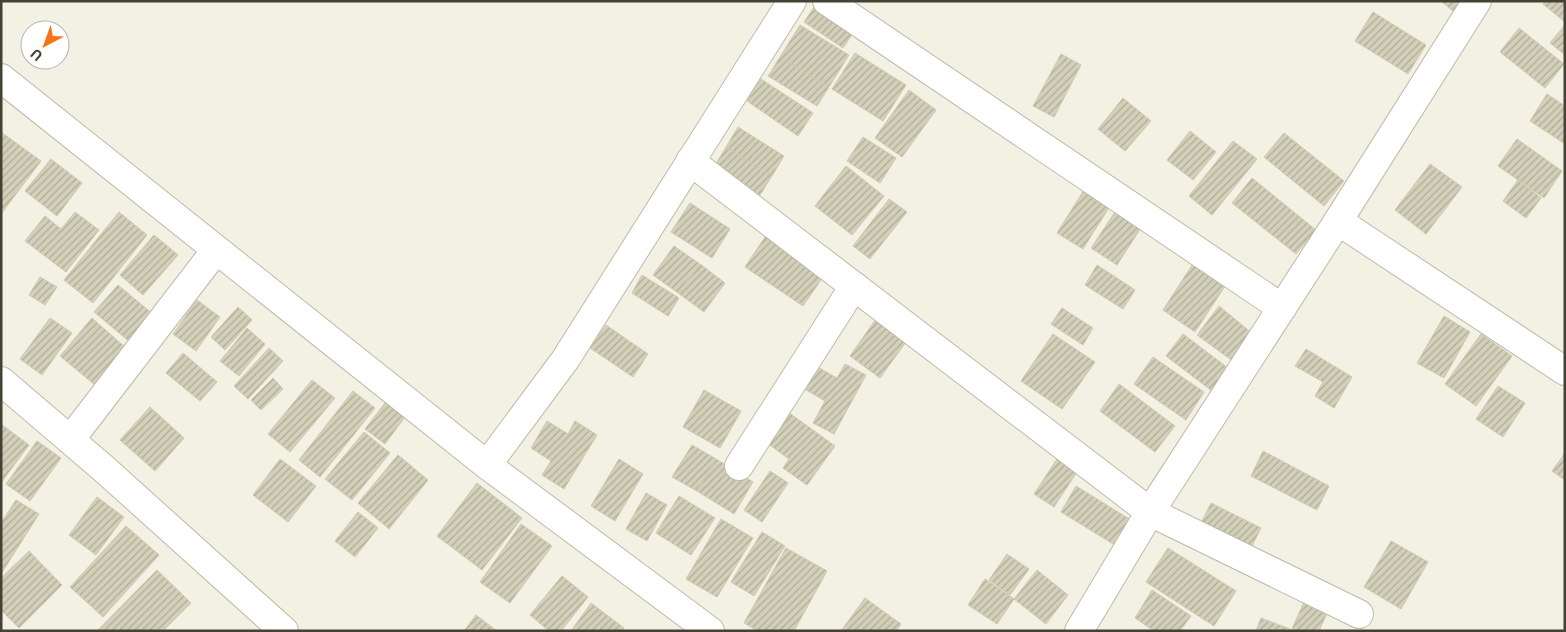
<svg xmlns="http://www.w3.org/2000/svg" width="1566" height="632" font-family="'Noto Sans',sans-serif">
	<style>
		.building { fill: url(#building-hatch); stroke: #cecaad }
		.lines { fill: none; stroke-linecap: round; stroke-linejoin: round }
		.minor-casing { stroke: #bdbba7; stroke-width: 30 }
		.minor { stroke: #fff; stroke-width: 28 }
	</style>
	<defs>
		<pattern id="building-hatch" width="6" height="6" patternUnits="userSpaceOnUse" patternTransform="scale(1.25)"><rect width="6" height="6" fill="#d3d0ba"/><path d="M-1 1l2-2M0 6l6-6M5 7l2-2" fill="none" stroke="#adaa98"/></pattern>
	</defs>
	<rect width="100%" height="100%" fill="#f2f1e4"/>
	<g class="building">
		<path d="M1441,1H1462L1453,11Z"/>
		<path d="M1546,1H1565V22L1543,4Z"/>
		<path d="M816,4L855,30L843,48L804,22Z"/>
		<path d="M1373,12L1426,45L1408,74L1355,41Z"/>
		<path d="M800,25L849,55L829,87L780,57Z"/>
		<path d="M1565,25V55L1550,43Z"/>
		<path d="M1519,28L1564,64L1545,88L1500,52Z"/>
		<path d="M855,53L906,85L883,121L832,89Z"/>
		<path d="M1061,54L1081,65L1054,117L1033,106Z"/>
		<path d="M780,57L829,87L817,106L768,76Z"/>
		<path d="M761,79L813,113L798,136L747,101Z"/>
		<path d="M909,90L936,110L902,157L875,138Z"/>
		<path d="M1547,94L1565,106V144L1530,121Z"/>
		<path d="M1123,98L1151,121L1125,151L1098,129Z"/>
		<path d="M738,127L784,156L772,176L726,147Z"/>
		<path d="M1190,131L1216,152L1193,180L1167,160Z"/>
		<path d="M1,132L41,161L1,214Z"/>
		<path d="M1284,133L1344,181L1324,206L1264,157Z"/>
		<path d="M863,137L896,158L880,183L847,161Z"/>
		<path d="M1517,139L1562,171L1544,198L1498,166Z"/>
		<path d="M1233,141L1257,159L1212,215L1189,196Z"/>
		<path d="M726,147L772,176L760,195L714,167Z"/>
		<path d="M51,159L82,183L57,216L25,191Z"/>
		<path d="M1430,164L1462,187L1426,234L1395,210Z"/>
		<path d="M846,166L884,196L852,235L815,206Z"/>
		<path d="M1252,178L1316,230L1296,254L1232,203Z"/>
		<path d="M1518,180L1541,198L1526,218L1503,201Z"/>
		<path d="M1084,190L1110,206L1083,249L1057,233Z"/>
		<path d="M889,199L907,212L870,259L853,246Z"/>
		<path d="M690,203L730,229L712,258L671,232Z"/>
		<path d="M1121,203L1146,220L1117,265L1091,248Z"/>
		<path d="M75,212L99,230L66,272L25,241L45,216L61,229Z"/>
		<path d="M119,212L147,235L93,303L64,280Z"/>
		<path d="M767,234L825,274L803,306L745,267Z"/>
		<path d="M154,235L178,255L143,295L120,275Z"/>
		<path d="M674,246L700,264L678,293L653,275Z"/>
		<path d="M1198,256L1231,277L1195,332L1163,310Z"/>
		<path d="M700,264L725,283L704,312L678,293Z"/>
		<path d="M1097,265L1135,290L1123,309L1085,285Z"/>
		<path d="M642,275L679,298L668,316L632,293Z"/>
		<path d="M40,277L57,287L45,305L29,295Z"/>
		<path d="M118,285L154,315L131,343L94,312Z"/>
		<path d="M197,300L220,317L196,351L173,334Z"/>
		<path d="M1219,306L1259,339L1241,367L1197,335Z"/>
		<path d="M238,307L252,320L225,350L211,337Z"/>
		<path d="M1062,308L1093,328L1083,345L1051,324Z"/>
		<path d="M880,313L911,335L880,378L850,356Z"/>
		<path d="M1444,316L1470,332L1444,378L1417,363Z"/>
		<path d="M50,318L72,333L42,375L20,359Z"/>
		<path d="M92,318L126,348L95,385L60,356Z"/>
		<path d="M606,325L648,354L633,377L590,348Z"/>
		<path d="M247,328L265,344L239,376L220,361Z"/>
		<path d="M1053,334L1095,362L1062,409L1021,381Z"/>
		<path d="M1183,334L1228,368L1212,391L1166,356Z"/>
		<path d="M1481,334L1512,356L1476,406L1445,384Z"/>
		<path d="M269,348L283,361L248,399L234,386Z"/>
		<path d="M1306,349L1352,377L1334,408L1315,396L1323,382L1295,366Z"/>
		<path d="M183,353L217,382L200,401L166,373Z"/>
		<path d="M1153,357L1204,392L1186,420L1134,384Z"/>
		<path d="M845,364L866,375L834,434L813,423L825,401L803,388L816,366L837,378Z"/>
		<path d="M273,378L283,389L261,410L251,400Z"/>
		<path d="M312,380L335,398L290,452L268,434Z"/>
		<path d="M1119,384L1175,426L1155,452L1100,411Z"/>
		<path d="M1498,386L1525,403L1503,437L1476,419Z"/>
		<path d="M704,390L741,411L720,448L683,427Z"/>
		<path d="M353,391L375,408L320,477L299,460Z"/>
		<path d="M385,403L405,417L385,444L365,429Z"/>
		<path d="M150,407L184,438L155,471L120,440Z"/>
		<path d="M788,412L835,446L807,485L783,468L789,459L767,443Z"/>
		<path d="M547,421L568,434L575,421L597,435L564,489L542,475L551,461L531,448Z"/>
		<path d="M1,424L29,445L1,483Z"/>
		<path d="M364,432L390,453L352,500L325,479Z"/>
		<path d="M37,441L61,458L30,501L6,484Z"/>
		<path d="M692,445L716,459L697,491L672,477Z"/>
		<path d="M1263,451L1329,486L1317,510L1251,476Z"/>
		<path d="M1565,453V480L1552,471Z"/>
		<path d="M398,455L428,480L389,529L358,503Z"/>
		<path d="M280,459L316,486L288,522L253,495Z"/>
		<path d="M619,459L643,474L615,521L591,506Z"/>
		<path d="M716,459L753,482L734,514L697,491Z"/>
		<path d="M1057,459L1077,472L1054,507L1034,494Z"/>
		<path d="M770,471L788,483L762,522L744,510Z"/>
		<path d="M477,483L522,518L482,570L437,536Z"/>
		<path d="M1076,486L1134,522L1118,547L1061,512Z"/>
		<path d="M646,493L667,505L647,541L626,529Z"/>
		<path d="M679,496L715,518L691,555L656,533Z"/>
		<path d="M97,497L124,517L96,555L69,535Z"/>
		<path d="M16,500L39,514L1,574V523Z"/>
		<path d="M1211,503L1261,528L1248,554L1198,529Z"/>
		<path d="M358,512L378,528L355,557L335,541Z"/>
		<path d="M721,519L753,538L717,597L686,579Z"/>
		<path d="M521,524L552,546L510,603L480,582Z"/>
		<path d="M126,526L159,555L103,617L70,587Z"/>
		<path d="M762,532L785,546L754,596L731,582Z"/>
		<path d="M1391,541L1428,562L1401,609L1364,587Z"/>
		<path d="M786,548L827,571L794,631H758L744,623Z"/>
		<path d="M1168,548L1236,591L1214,626L1146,582Z"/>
		<path d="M29,551L62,585L19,628L1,610V578Z"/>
		<path d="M1007,554L1029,569L1010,595L989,580Z"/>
		<path d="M157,570L191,603L163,631H97Z"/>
		<path d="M1037,570L1068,595L1046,624L1014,599Z"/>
		<path d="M562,576L588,597L561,631H549L530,615Z"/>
		<path d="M985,579L1014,599L997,624L968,605Z"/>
		<path d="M1152,590L1191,616L1180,631H1154L1135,618Z"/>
		<path d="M865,598L901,624L896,631H841Z"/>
		<path d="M1304,602L1327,613L1319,631H1291Z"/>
		<path d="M591,603L624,628L622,631H571Z"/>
		<path d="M476,615L497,631H464Z"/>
		<path d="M1261,618L1290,629V631H1256Z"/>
	</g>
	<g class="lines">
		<defs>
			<g id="minor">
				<path d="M827,1L1282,308"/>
				<path d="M1,78L487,465L565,360L792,1"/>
				<path d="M690,161L1150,512L1359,614"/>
				<path d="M1338,221L1565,371"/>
				<path d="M1,381L103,468L284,631"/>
				<path d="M70,440L216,250"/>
				<path d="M487,465L710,631"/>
				<path d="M739,466L854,286"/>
				<path d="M1079,631L1150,512L1338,221L1477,1"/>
			</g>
		</defs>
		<use href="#minor" class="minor-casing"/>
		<use href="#minor" class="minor"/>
	</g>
	<rect width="1566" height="632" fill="none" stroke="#444234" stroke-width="5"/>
	<g transform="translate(45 45) rotate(221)"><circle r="24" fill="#ffffff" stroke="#b4b3ae"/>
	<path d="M0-4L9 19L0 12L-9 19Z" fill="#f87315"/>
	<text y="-8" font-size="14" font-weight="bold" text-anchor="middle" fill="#444234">U</text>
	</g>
</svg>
